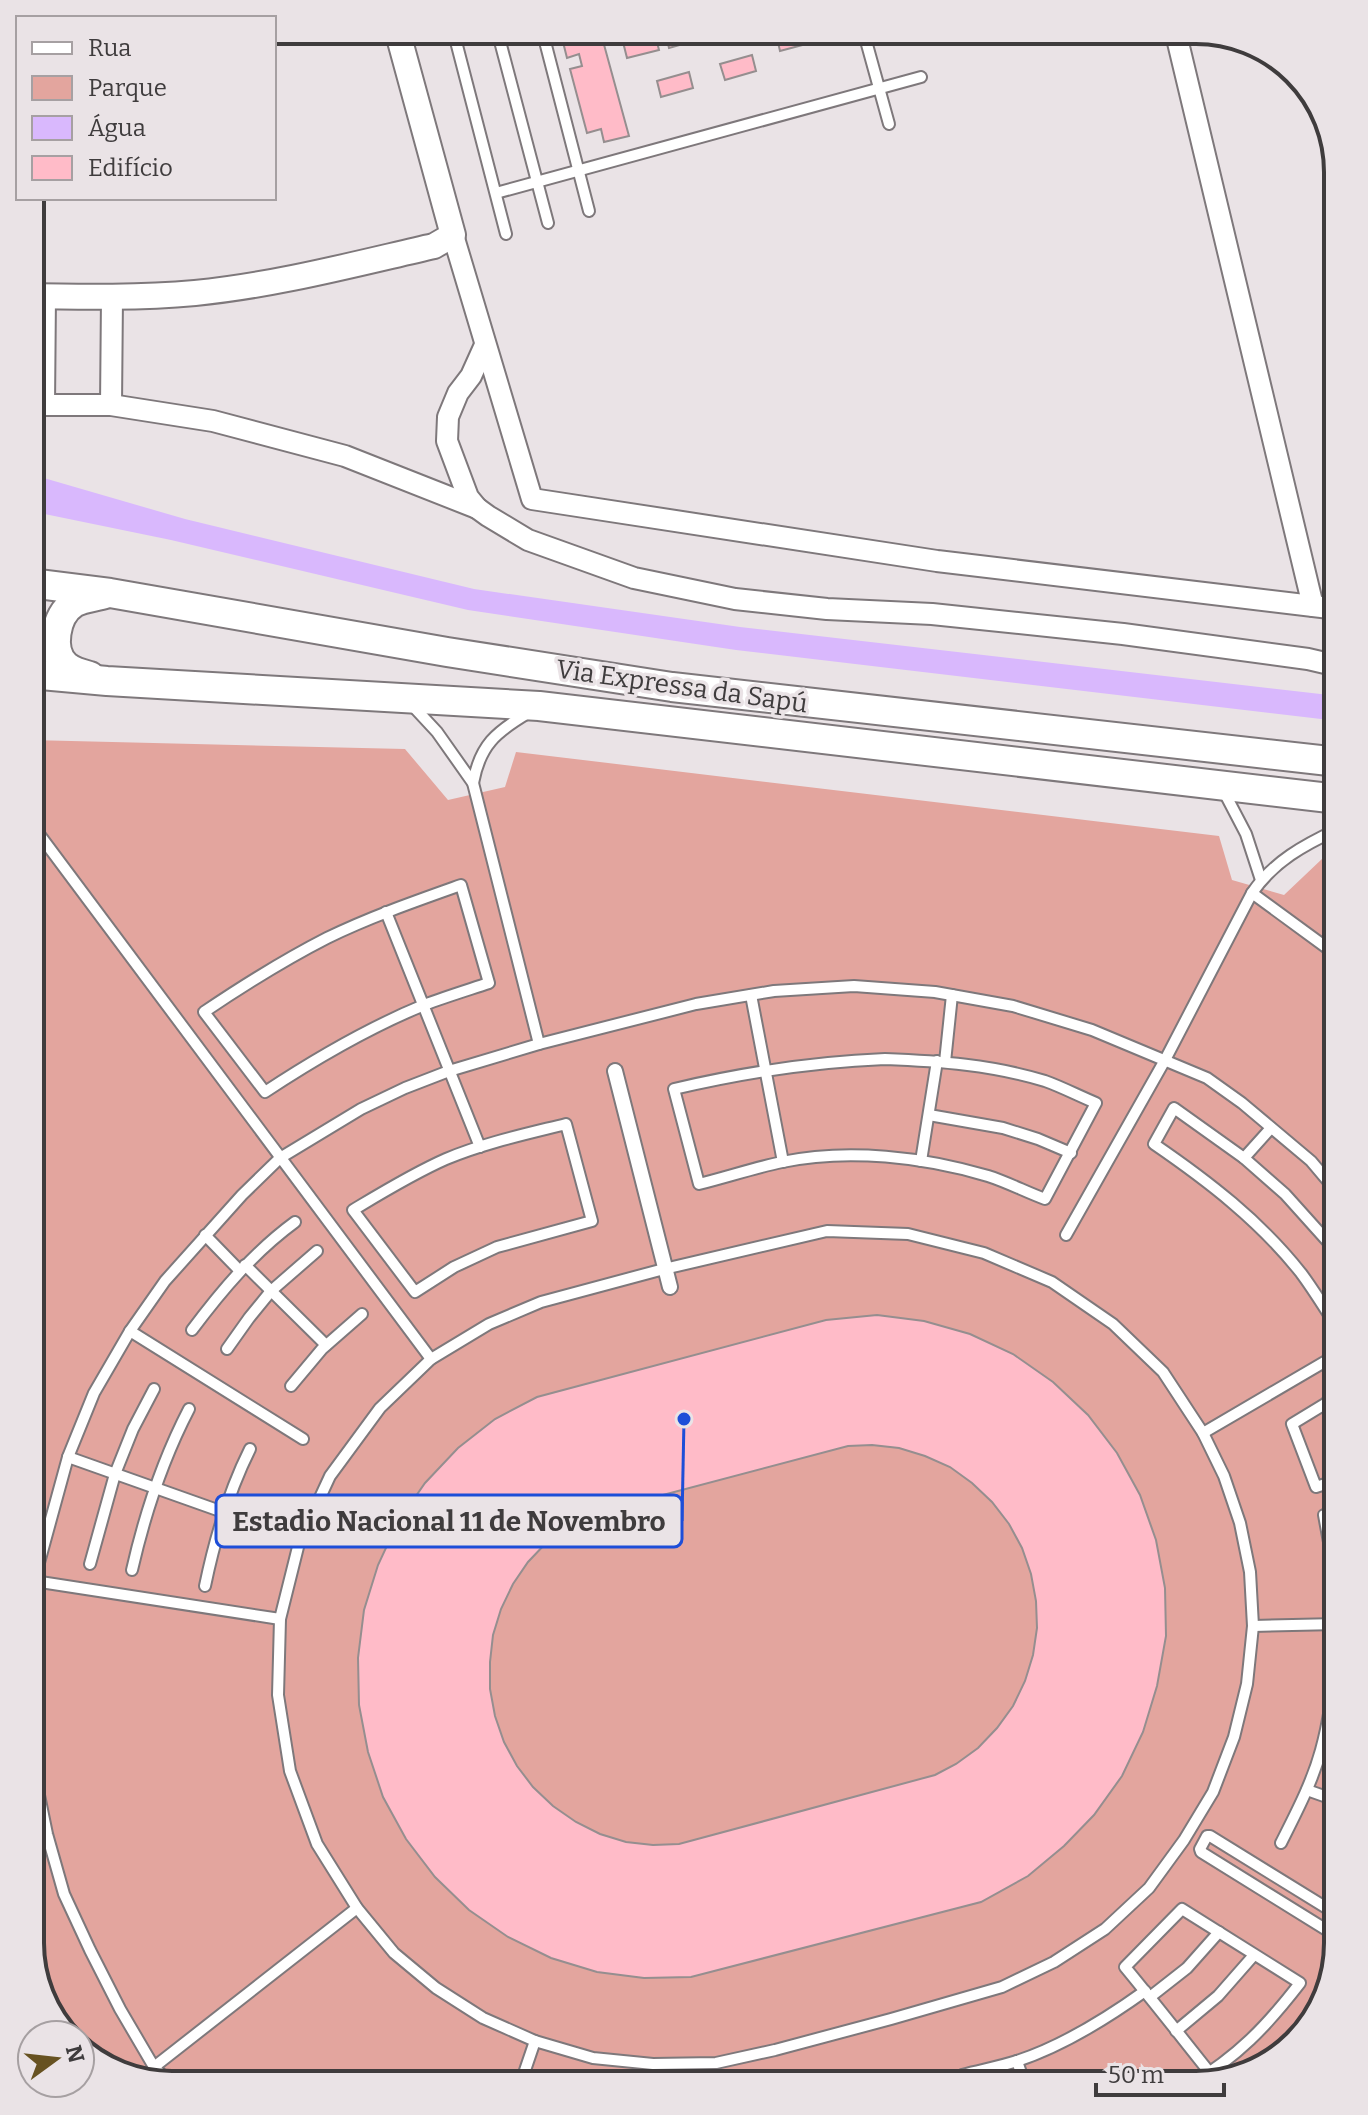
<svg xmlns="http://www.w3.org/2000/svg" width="1368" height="2115" font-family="Bitter,serif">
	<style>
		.green { fill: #e3a59e }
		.water { fill: #d9b8fd }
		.building { fill: #ffbbc8; stroke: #958e8f; stroke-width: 2; fill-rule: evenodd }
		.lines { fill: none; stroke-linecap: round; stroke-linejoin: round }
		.service-casing { stroke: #7e787b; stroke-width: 14 }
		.pedestrian-casing { stroke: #7e787b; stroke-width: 18 }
		.minor-casing { stroke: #7e787b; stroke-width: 24 }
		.tertiary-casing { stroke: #7e787b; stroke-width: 28 }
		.secondary-casing { stroke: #7e787b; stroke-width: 32 }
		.service { stroke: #fff; stroke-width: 10 }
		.pedestrian { stroke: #fff; stroke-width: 14 }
		.minor { stroke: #fff; stroke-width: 20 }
		.tertiary { stroke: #fff; stroke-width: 24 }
		.secondary { stroke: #fff; stroke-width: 28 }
		.labels { text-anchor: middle; stroke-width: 7; stroke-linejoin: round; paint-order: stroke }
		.street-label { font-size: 26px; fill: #3f3c3d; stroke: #eae3e6 }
		.rim { fill: none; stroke: #3f3c3d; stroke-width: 4 }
		.leader { fill: none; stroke: #1d4ed8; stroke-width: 3 }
		.callout-dot { fill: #1d4ed8; stroke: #eae3e6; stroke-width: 3 }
		.callout { fill: #eae3e6; stroke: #1d4ed8; stroke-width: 3 }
		.callout-label { font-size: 28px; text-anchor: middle; font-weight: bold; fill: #3f3c3d }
	</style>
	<rect width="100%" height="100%" fill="#eae3e6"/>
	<path class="green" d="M30,740L405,749L448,800L505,787L516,752L1219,836L1232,880L1284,895L1323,858L1338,852V1943L1319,2014L1267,2066L1196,2085H163L93,2061L80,2047V2035H69L49,2014L30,1943Z"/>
	<path class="water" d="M30,474L185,519L474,589L740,627L1338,696V721L736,650L468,610L171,540L30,511Z"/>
	<g class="building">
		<path d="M560,30H600L629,136L604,142L601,129L587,133L570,69L582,66L579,54L567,58Z"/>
		<path d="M665,30H732L669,48Z"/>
		<path d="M785,30H823L825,39L780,51L777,38L786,35Z"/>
		<path d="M655,34L659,50L627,58L623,42Z"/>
		<path d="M752,55L756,71L725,80L720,64Z"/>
		<path d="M689,72L693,88L661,97L657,81Z"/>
		<path d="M877,1315L924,1321L970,1334L1013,1354L1053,1382L1088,1415L1117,1453L1140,1495L1156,1540L1165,1588L1166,1636L1157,1686L1143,1732L1122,1776L1094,1815L1064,1846L1028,1876L981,1902L691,1977L644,1978L597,1972L551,1958L508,1937L469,1910L435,1877L406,1839L383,1797L368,1752L359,1705L358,1658L364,1610L378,1565L398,1522L425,1483L458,1448L495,1419L537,1397L826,1320ZM872,1445L899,1448L925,1456L950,1467L972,1483L992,1502L1009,1524L1022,1548L1031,1574L1036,1601L1037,1628L1033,1655L1025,1681L1013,1706L997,1728L978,1748L956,1764L935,1775L679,1844L653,1845L626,1842L600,1834L576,1822L553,1806L533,1787L517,1766L504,1742L495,1716L490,1689V1662L493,1635L501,1609L513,1584L528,1562L547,1542L568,1526L591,1514L848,1446Z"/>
	</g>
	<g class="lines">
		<defs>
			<g id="service">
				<path d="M453,30L506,234"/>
				<path d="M497,30L548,223"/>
				<path d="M542,30L589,211"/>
				<path d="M863,30L889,124"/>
				<path d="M496,193L921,77"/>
				<path d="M411,704L437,732L473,783L539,1044"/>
				<path d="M473,783C480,745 496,732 528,713"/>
				<path d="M1222,788L1246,834L1261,880"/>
				<path d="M30,822L431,1359"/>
				<path d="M461,885L489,983C468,990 445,997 424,1005C368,1028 315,1059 265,1092L204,1012C244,985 284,960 327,938C370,917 416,901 461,885Z"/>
				<path d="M1252,893L1338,956"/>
				<path d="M386,912L480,1147"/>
				<path d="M751,995L783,1162"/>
				<path d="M885,1059C939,1061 993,1065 1045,1081C1062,1087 1079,1096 1096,1103L1045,1199C1026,1192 1007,1182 988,1176C924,1157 848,1148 782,1162C754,1168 727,1177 699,1184L674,1089C746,1072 811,1062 885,1059Z"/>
				<path d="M945,1062L952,995"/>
				<path d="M929,1115L1003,1128L1038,1139L1071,1153"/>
				<path d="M566,1124L592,1221L497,1247L454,1267L415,1292L353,1210C383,1192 414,1173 446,1159C484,1143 526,1134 566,1124Z"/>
				<path d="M1244,1158L1271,1128"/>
				<path d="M921,1161L937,1061"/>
				<path d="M827,1231L908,1234L984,1253L1052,1282L1113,1324L1163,1372L1203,1433L1224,1476L1240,1523L1250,1572L1253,1626L1247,1684L1234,1737L1213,1792L1184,1840L1149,1888L1105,1929L1054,1962L1002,1987L891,2019L775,2050L716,2063L653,2064L593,2058L535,2041L483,2018L436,1988L394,1953L357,1908L317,1844L290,1771L278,1695L280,1619L299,1543L330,1476L380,1408L431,1359L489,1324L541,1302L664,1269Z"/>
				<path d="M205,1235L240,1271"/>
				<path d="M1066,1235L1165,1060L1252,893C1274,861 1304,845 1338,829"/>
				<path d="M245,1265L326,1345"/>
				<path d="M1338,1322L1335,1324C1324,1307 1313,1289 1301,1273C1260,1221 1208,1181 1154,1144L1174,1108L1244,1158L1285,1194L1338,1253"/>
				<path d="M192,1330C222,1290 254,1252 295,1222"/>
				<path d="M130,1331L303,1439"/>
				<path d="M227,1349L249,1318L271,1291L317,1251"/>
				<path d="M291,1386L322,1349L362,1314"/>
				<path d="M1327,1402L1338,1426"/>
				<path d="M1203,1433L1338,1354"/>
				<path d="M68,1457L223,1512"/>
				<path d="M1338,1480L1316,1487L1292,1424L1338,1396"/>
				<path d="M90,1564L115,1474L133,1429L154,1389"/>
				<path d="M132,1570C145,1513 162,1461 189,1409"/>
				<path d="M34,1581L280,1619"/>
				<path d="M205,1586C215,1538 228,1493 250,1449"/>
				<path d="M1338,1593H1335L1331,1553L1324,1515L1338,1511"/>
				<path d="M30,1623L34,1581L68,1457L94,1393L130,1331L165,1281L242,1195L280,1158L361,1109L405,1088L449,1071L539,1044L696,1004L774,991L854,986L935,992L1013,1006L1092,1030L1207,1078L1242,1103L1311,1161L1338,1193"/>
				<path d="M1253,1626L1338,1624"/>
				<path d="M30,1717L34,1771L47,1834L64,1894L90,1950L120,2009L154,2067L172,2085"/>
				<path d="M1307,1790L1338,1801"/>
				<path d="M1281,1843C1296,1813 1312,1783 1321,1750C1330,1718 1334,1685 1337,1651"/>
				<path d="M1338,1937L1201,1852L1200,1849L1207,1836H1210L1338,1915"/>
				<path d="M1150,1997L1187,1968L1219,1932"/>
				<path d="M1176,2031L1218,1996L1254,1955"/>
				<path d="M1017,2061L1025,2085"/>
				<path d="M154,2067L357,1908"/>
				<path d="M520,2085L535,2041"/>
				<path d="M551,2085L553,2079L584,2085"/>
				<path d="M964,2085L962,2075C980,2070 999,2067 1017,2061C1063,2046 1106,2019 1145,1991"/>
				<path d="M1190,2085C1238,2056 1266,2027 1300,1983L1182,1909L1125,1967C1154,2002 1182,2038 1210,2073L1216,2080"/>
			</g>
			<path id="pedestrian" d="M615,1071L670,1287"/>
			<g id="minor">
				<path d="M1175,30L1313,606"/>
				<path d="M453,235L532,499L937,561L1338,609"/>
				<path d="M485,345L471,376L458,393L448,417L447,441L468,497L477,508L488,516L528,540L634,578L735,599L827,609L932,614L1123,634L1308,659L1338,666"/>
				<path d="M30,405H111L213,421L345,456L477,508"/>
				<path d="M44,405L45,296"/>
				<path d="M111,405L112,297"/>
			</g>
			<path id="tertiary" d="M30,296C85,297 140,298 195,293C276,285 355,264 434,246L453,235L397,30"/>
			<g id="secondary">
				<path d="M30,583L110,593L447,652L672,687L1338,762"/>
				<path d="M30,674L107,681L539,706L1338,799"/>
				<path d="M90,676C82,674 73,672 66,666C49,651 55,615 74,603C82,598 96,597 105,594"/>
			</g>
		</defs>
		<use href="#service" class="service-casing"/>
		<use href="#pedestrian" class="pedestrian-casing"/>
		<use href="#minor" class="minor-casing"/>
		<use href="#tertiary" class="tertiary-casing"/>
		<use href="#secondary" class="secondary-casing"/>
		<use href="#service" class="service"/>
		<use href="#pedestrian" class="pedestrian"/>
		<use href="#minor" class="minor"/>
		<use href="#tertiary" class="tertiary"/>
		<use href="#secondary" class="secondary"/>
	</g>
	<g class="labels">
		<g class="street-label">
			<text transform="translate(682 686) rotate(8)" y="9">Via Expressa da Sapú</text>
		</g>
	</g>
	<path d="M0 0H1368V2115H0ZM172 44H1196A128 128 0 0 1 1324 172V1943A128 128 0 0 1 1196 2071H172A128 128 0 0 1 44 1943V172A128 128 0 0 1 172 44Z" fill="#eae3e6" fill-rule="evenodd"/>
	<path class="rim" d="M172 44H1196A128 128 0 0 1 1324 172V1943A128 128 0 0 1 1196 2071H172A128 128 0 0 1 44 1943V172A128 128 0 0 1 172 44Z"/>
	<path class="leader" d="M684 1419L682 1521"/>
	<circle class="callout-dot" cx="684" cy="1419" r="8"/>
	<rect class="callout" x="216" y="1495" width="466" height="52" rx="8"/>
	<g class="callout-label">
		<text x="449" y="1531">Estadio Nacional 11 de Novembro</text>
	</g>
	<rect x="16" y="16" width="260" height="184" fill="#eae3e6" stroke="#a6a0a2" stroke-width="2"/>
	<rect x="32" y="42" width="40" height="12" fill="#ffffff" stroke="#a6a0a2" stroke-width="2"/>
	<text x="88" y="56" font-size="24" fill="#3f3c3d">Rua</text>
	<rect x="32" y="76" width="40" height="24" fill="#e3a59e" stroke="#a6a0a2" stroke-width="2"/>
	<text x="88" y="96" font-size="24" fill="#3f3c3d">Parque</text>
	<rect x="32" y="116" width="40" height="24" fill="#d9b8fd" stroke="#a6a0a2" stroke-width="2"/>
	<text x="88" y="136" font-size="24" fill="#3f3c3d">Água</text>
	<rect x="32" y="156" width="40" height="24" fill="#ffbbc8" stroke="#a6a0a2" stroke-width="2"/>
	<text x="88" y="176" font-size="24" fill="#3f3c3d">Edifício</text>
	<g transform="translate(56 2059) rotate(75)"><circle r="38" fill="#eae3e6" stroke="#a6a0a2" stroke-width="2"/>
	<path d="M0-6L14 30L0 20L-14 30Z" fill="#675221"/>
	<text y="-12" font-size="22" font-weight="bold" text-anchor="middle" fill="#3f3c3d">N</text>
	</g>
	<path d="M1096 2083v12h128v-12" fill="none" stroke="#3f3c3d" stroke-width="4"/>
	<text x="1108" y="2083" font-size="24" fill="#3f3c3d" stroke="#eae3e6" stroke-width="6" paint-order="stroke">50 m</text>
</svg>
